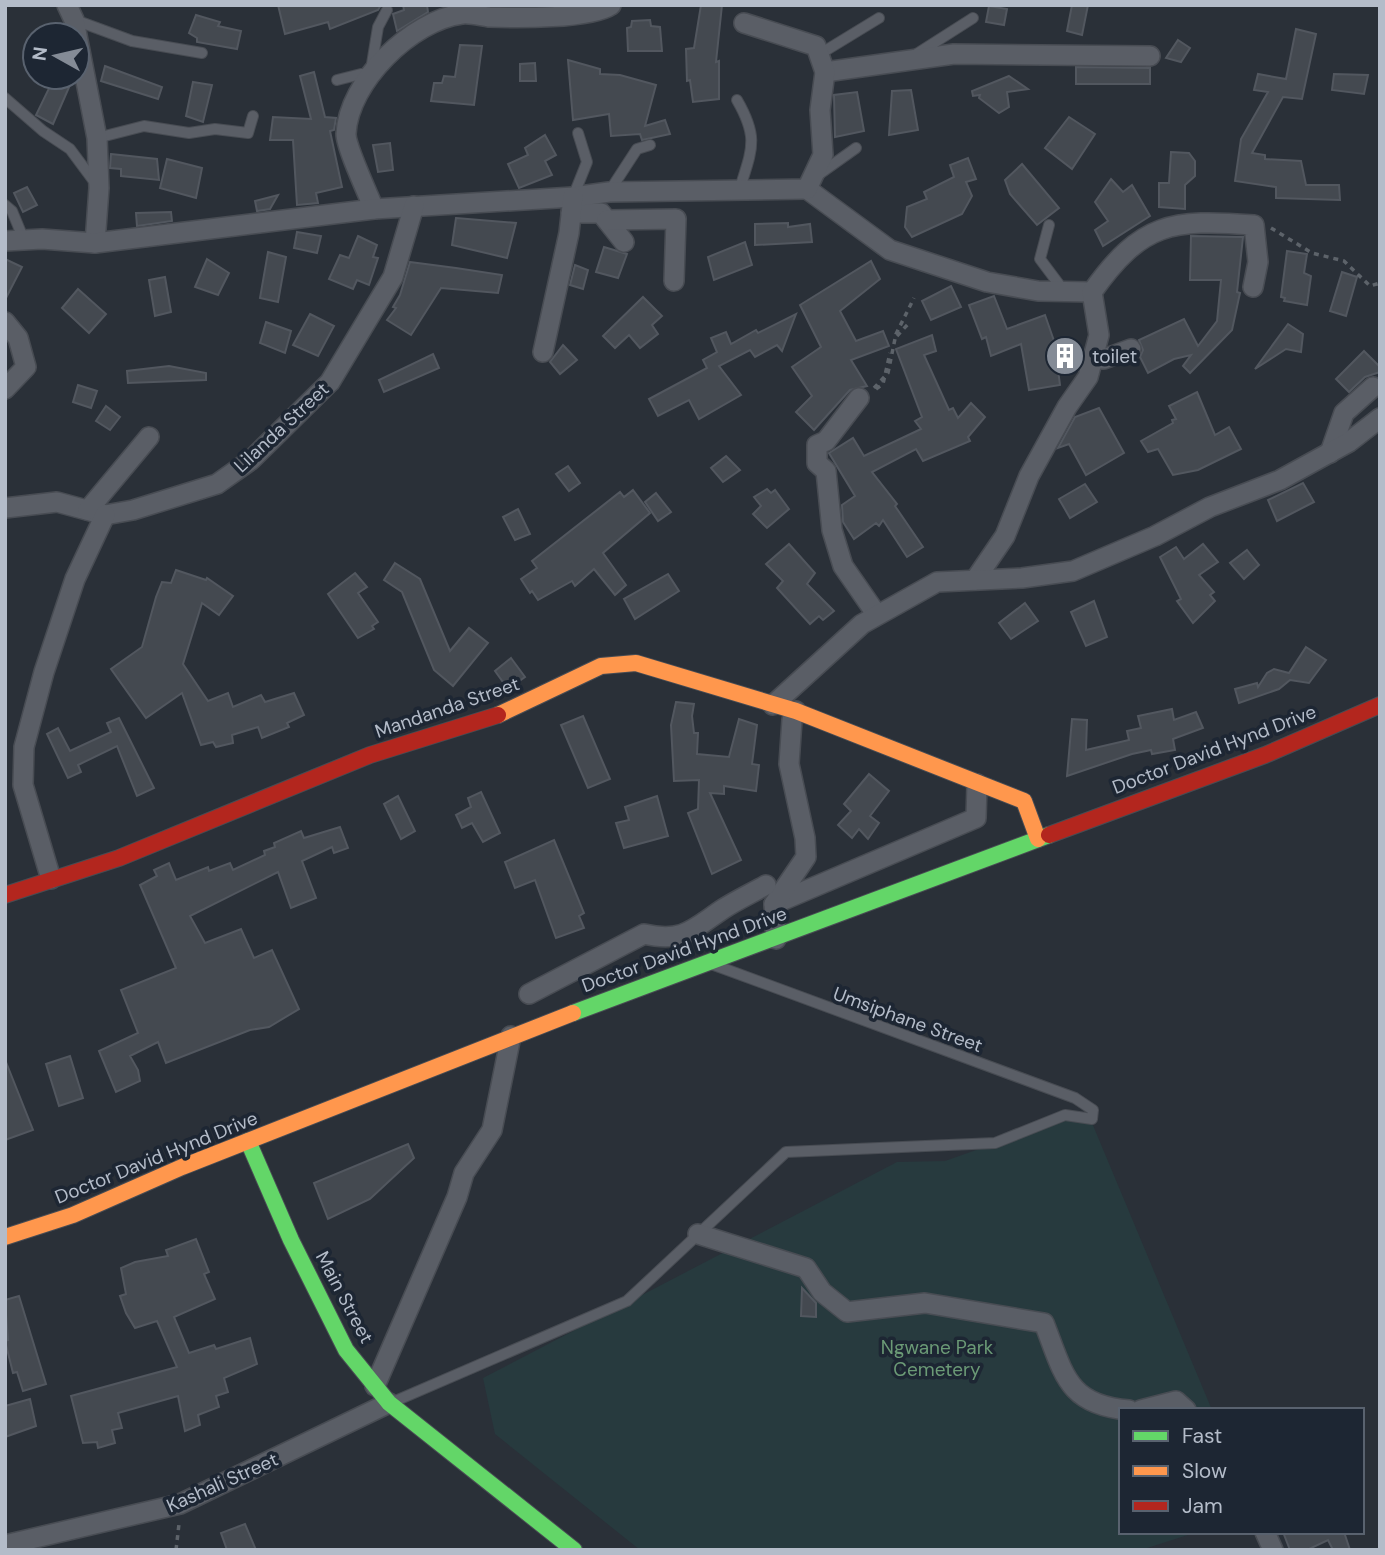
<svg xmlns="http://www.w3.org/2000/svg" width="1385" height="1555" font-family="'DM Sans',sans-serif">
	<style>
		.green { fill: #273a3e }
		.building { fill: #444950; stroke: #52575f; stroke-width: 2 }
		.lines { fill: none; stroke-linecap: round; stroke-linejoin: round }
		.lane-casing { stroke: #484c53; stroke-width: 12 }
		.street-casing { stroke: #484c53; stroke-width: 22 }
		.fast-casing { stroke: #484c53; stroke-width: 18 }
		.slow-casing { stroke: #484c53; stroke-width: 18 }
		.jam-casing { stroke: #484c53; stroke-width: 18 }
		.path { stroke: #5d636a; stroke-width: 3.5; stroke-dasharray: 5 5; stroke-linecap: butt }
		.lane { stroke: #5a5e66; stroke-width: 10 }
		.street { stroke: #5a5e66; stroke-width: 19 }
		.fast { stroke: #63d668; stroke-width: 16 }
		.slow { stroke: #ff974d; stroke-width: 16 }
		.jam { stroke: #b3261e; stroke-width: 16 }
		.labels { text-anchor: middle; stroke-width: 7; stroke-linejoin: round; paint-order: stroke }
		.poi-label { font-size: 19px; fill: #b4bcc9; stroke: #1d2633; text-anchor: start }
		.street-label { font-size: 19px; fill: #b4bcc9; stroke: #1d2633 }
		.park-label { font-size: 19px; fill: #6b9a76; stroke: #1d2633 }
	</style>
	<rect width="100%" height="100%" fill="#2a3038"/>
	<path class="green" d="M1087,1111L1212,1410H1121V1532H1197L1141,1550H640L495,1434L483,1378L897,1162L945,1161Z"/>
	<g class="building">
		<path d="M278,5H381L378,10L330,29L328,22L285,34Z"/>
		<path d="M403,5H427L428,12L397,31L393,14L404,10Z"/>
		<path d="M701,5H722L716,62L719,61V99L693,102L690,80L687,81L686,49L694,48Z"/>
		<path d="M1072,5H1088L1082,35L1067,31Z"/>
		<path d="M989,6L1007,9L1004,25L986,22Z"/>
		<path d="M196,15L220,22L218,26L241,31L237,49L197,42V38L189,33Z"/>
		<path d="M650,20L651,26L660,27L662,51H628L627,28L631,27L632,21Z"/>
		<path d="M1296,29L1316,34L1302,99L1283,97L1252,153L1265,155V159L1301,161L1306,185H1339L1340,200L1276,198V187L1235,181L1241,139L1268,92L1254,90L1258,74L1286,79Z"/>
		<path d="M1178,40L1190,48L1181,62L1166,58Z"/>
		<path d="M460,45L482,46L474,105L431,101L434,83H442L444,76L455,77Z"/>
		<path d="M568,60L600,69V74L620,75L656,85L645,126L665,120L670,134L642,140L640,134L611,136L609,114L573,120Z"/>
		<path d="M535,63L536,81H520V64Z"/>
		<path d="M105,66L162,87L158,99L101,81Z"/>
		<path d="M1076,67L1150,68V84H1076Z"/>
		<path d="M314,72L325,117L336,118L334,130L330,131L342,187L316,193L318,203L297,205L293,140H270L273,117L311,119L300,76Z"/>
		<path d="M1334,74L1368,75L1364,94L1332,90Z"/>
		<path d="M1009,76L1028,89L1007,92L1009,107L999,113L979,98L980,95L973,96L972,91Z"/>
		<path d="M54,78L70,85L53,124L36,115Z"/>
		<path d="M193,82L212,85L203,122L186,116Z"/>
		<path d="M911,90L918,130L889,135L892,91Z"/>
		<path d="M857,92L864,131L835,137L834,95Z"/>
		<path d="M1069,117L1095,134L1072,169L1045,148Z"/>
		<path d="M545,135L556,155L545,161L552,175L519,188L508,164L528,155L525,148Z"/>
		<path d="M390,143L393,170L378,172L373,145Z"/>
		<path d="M1171,152L1189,153L1195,161V176L1185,185V209L1159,207V183H1169Z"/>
		<path d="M111,154L157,159L159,180L121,176V169L110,168Z"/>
		<path d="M968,158L976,179L966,182L972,196L962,214L912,237L905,227L907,207L927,199L924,192L954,177L950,165Z"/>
		<path d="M167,159L202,168L196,198L160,188Z"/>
		<path d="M1022,164L1059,208L1037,225L1010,194L1005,180Z"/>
		<path d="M1111,179L1123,192L1132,185L1150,216L1103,246L1095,230L1108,221L1095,202Z"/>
		<path d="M27,187L37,205L23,212L14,193Z"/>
		<path d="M278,195L270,209L257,211L255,201Z"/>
		<path d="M171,212L172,221L137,226L136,213Z"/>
		<path d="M456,218L516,223L507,258L452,245Z"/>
		<path d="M788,223V227L810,224L812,242L755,245V224Z"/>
		<path d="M297,232L321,236L317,253L294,248Z"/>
		<path d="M358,236L377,245L373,257L378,258L369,285L357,280L353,289L329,279L340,255L349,258Z"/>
		<path d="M1191,236L1243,237L1237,292L1240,293L1232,330L1190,373L1183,366L1191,355L1174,359L1148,373L1140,357L1143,350L1139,340L1184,319L1198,346L1217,321L1221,280H1190Z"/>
		<path d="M745,242L752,265L714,280L708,257Z"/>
		<path d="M604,247L627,254L618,278L596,272Z"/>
		<path d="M1287,251L1307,254L1304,273L1311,276L1307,305L1284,301L1285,298L1281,297Z"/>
		<path d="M268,252L286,257L278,302L260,298Z"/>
		<path d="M5,259L22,267L5,300Z"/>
		<path d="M207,259L229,273L218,295L195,287Z"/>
		<path d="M871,261L880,279L840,311L856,341L883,331L889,346L851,360L867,386L850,390L814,430L796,412L812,396L792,367L821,347L800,305Z"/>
		<path d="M410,262L456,268L502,275L498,293L441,288L411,335L387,320L396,308L393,307L400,295Z"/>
		<path d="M575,265L588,270L583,289L570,285Z"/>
		<path d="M1342,272L1357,277L1346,316L1330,311Z"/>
		<path d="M165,277L171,312L155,316L149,280Z"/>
		<path d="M951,286L961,307L931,320L922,301Z"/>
		<path d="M78,289L106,314L89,333L62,308Z"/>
		<path d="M994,296L1007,329L1045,315L1061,361L1057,362L1060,385L1029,390L1021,344L991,356L986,337L982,339L969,305Z"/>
		<path d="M643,297L662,316L652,325L658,334L640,348L629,335L615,348L603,336Z"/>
		<path d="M310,314L334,326L318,356L293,345Z"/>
		<path d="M796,314L782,351L777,345L755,357L750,350L719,366L741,395L699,419L689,400L658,416L649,399L707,368L703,360L717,352L711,338L726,332L731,344L756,330L758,333Z"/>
		<path d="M266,322L291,331L285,353L260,343Z"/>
		<path d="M1288,324L1303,334L1301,352L1286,349L1255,369Z"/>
		<path d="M932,335L936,351L924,355L949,410L953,408L958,418L971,403L985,417L968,437L970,441L923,461L916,449L872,472L897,504L895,506L923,547L907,557L883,520L879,526L876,523L854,539L843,522L842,505L855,496L829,453L853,438L864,456L921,429L915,421L922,417L896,349Z"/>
		<path d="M563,345L577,360L560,374L550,362Z"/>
		<path d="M1364,351L1380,367V372L1365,377L1349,392L1336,379Z"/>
		<path d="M433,354L439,368L384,392L379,380Z"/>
		<path d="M169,366L206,373V380L128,383L127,371Z"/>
		<path d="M78,385L97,391L91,408L73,402Z"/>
		<path d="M1197,392L1215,435L1229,427L1241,449L1198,470L1173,475L1158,449L1148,452L1141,441L1173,423L1172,420L1176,419L1169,406Z"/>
		<path d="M106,406L120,417L110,430L96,421Z"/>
		<path d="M1099,408L1124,453L1086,475L1069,444L1058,448L1075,417Z"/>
		<path d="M726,456L740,470L723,482L711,468Z"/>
		<path d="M568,466L580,483L569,491L556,474Z"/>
		<path d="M1303,483L1314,502L1277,521L1268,500Z"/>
		<path d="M1085,484L1097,502L1070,518L1059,499Z"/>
		<path d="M767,489L771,493L775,490L789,509L767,528L753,514L761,506L754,497Z"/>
		<path d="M633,490L650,513L603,553L626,585L615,595L594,569L575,586L572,581L538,600L532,591L530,593L521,579L537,568L532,561L620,492L624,497Z"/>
		<path d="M656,493L671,512L658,521L645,502Z"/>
		<path d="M518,509L530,534L515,540L503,517Z"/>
		<path d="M789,544L815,573L807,584L834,611L823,620L819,616L810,624L777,588L783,581L766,564Z"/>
		<path d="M1203,544L1218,562L1199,575L1214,592L1210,595L1215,601L1193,623L1177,601L1181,599L1160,557L1176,547L1184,559Z"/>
		<path d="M1247,550L1259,565L1244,579L1230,563Z"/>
		<path d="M395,563L420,579L450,651L469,628L488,643L453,686L434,670L402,592L384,580Z"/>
		<path d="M176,570L206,580L207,578L233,596L219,615L202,603L183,664L208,701L228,693L233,707L261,695L265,702L294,693L304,715L287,723L289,727L262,738L258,727L232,735L233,743L216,747L213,742L201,745L182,693L146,718L111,669L142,647L156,597L162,582L171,583Z"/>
		<path d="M355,573L367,587L358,593L378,622L372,626L374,629L358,638L328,594Z"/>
		<path d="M668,574L679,591L635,619L624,599Z"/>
		<path d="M1094,601L1107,637L1086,646L1071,612Z"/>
		<path d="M1025,603L1038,621L1011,639L999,623Z"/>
		<path d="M1306,647L1326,660L1309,683L1290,680L1279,689L1239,703L1235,689L1257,683L1258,687L1267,673L1274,669L1289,673Z"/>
		<path d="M511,658L525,677L508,689L495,671Z"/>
		<path d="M676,702L694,704L692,716L694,733H698L697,754L729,757L739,719L757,725L752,764L759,765L756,791L724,786V794L710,793L741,860L712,874L688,813L698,809L699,780L674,781L671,725Z"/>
		<path d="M1172,709L1174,720L1196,712L1203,728L1173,739L1175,750L1152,754L1151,750L1132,754L1067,776L1072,719L1087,720L1086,750L1129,740L1127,731L1141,728L1138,716Z"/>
		<path d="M583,716L610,779L588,788L561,725Z"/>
		<path d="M119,718L154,788L137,796L117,746L78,765L81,772L68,778L47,734L58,728L70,751L111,732L107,723Z"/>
		<path d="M869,774L889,791L870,816L879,823L868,839L859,829L852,838L838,825L851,811L844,804Z"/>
		<path d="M481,792L500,833L483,842L472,823L462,828L456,815L471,807L468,798Z"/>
		<path d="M398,796L415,831L401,839L384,804Z"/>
		<path d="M657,796L668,836L624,848L616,823L629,820L625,807Z"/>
		<path d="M340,827L348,848L334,853L332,847L302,861L316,898L291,908L278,872L190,916L205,943L241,929L254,958L272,950L299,1009L269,1027L250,1030L166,1063L158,1042L130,1056L138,1070L140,1081L116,1092L99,1051L138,1033L121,990L176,968L140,885L157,876L154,870L169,863L176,880L208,867L209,871L230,863L233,870L265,855L264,851L275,847L274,843L301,831L304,838Z"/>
		<path d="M554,840L584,913L579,916L584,928L556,938L535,880L515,888L505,862Z"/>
		<path d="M70,1056L83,1098L59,1106L46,1064Z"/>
		<path d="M6,1062L33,1130L5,1140V1063Z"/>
		<path d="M408,1144L414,1158L370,1199L328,1219L314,1183Z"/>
		<path d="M196,1239L209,1272L204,1274L215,1299L174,1317L189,1353L214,1345L216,1349L250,1338L257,1364L224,1378L228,1392L216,1396L219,1407L198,1415L200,1425L185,1431L178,1396L118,1413L122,1428L112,1430L115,1443L98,1448L97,1442L83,1443L71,1396L177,1367L157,1321L135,1328L126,1313L120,1296L126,1294L121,1268L135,1262L168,1256L166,1250Z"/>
		<path d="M802,1288L816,1303V1317L801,1316Z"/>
		<path d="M19,1296L46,1384L23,1391L17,1372L13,1373L5,1341L8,1340L5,1300Z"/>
		<path d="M30,1399L36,1426L5,1437V1406Z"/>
		<path d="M245,1524L256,1550H227L221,1533Z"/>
		<path d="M1283,1532H1344L1350,1550H1333L1328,1540L1307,1550H1290Z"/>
	</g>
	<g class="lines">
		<defs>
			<g id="lane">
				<path d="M75,20L132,41L202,53"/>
				<path d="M820,54L879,18"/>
				<path d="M915,55L973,18"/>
				<path d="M337,80L361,74L370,76L378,27L387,10"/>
				<path d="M5,98L43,131L70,149L96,184"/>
				<path d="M737,100C759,138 752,149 740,188"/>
				<path d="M97,138L144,126L189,133L215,129L248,133L253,116"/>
				<path d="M818,175L856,148"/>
				<path d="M609,192L637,149L650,145"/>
				<path d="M573,197L587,162L578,133"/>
				<path d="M5,205L12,211L24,240"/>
				<path d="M1049,225L1040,259L1064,291"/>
				<path d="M393,1402L627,1301L786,1152L995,1143L1065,1115L1092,1119L1093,1110L1075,1098L714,965"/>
			</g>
			<g id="street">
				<path d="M67,5L74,20L97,138L99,188L95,243"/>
				<path d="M825,72L954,54L1150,56"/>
				<path d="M807,189L890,250L987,282L1038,291L1092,292"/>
				<path d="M374,209C368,194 346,147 346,134C348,82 412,20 462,14C471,13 481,16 489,17C516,18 590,19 611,5"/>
				<path d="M571,213H601L624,242"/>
				<path d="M607,220L676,219L674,281"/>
				<path d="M5,241L42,239L95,243L374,209L573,197L609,192L807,189L823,155L820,110L825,72L816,46L744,23"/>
				<path d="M5,322L18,338L26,367L5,389"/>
				<path d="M543,352L569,233L573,197"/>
				<path d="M1093,359H1104L1131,349"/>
				<path d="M859,398L826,441L817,445V463L826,471L832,530L843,566L877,615"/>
				<path d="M1330,453L1344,413L1373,387"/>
				<path d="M5,508L57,502L105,515L133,510L217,484L251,460L330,382L393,277L414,206"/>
				<path d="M88,510L149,437"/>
				<path d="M975,580L1005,536L1029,476L1067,407L1088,377L1099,335L1092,292C1142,222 1171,219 1254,225L1258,262L1253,287"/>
				<path d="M773,705L862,624L937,582L1022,578L1073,571L1155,536L1210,507L1280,480L1349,442L1380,418"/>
				<path d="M51,879L23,785L24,747L44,672L75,579L105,515"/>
				<path d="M774,904L976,818L977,784"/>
				<path d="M776,939L774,904L806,857L805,838L789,764L792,720L796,711"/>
				<path d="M529,994L644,934C683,943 693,929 723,909C737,900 752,893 766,885"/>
				<path d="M698,1234L806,1268L822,1292L847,1312L925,1303L1044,1323C1064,1374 1067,1405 1129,1410"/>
				<path d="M375,1386L457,1197L464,1173L492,1130L511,1036"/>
				<path d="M1141,1410L1176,1401L1186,1410"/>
				<path d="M1265,1532L1273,1550"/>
				<path d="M5,1545L180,1504L389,1403"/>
			</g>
			<g id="fast">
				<path d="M573,1013L1049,835"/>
				<path d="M248,1141L291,1240L346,1350L389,1403L574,1550"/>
			</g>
			<g id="slow">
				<path d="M498,715L601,666L636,663L796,711L1024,801L1038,839"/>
				<path d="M5,1237L73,1215L182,1167L573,1013"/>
			</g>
			<g id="jam">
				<path d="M1049,835L1265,755L1380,705"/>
				<path d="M5,895L119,858L370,755L498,715"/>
			</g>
		</defs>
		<use href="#lane" class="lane-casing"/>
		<use href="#street" class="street-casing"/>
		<use href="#fast" class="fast-casing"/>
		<use href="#slow" class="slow-casing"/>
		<use href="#jam" class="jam-casing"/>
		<g class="path">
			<path d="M1271,228L1312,253L1344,261L1370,286L1380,283"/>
			<path d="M897,336L910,322"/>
			<path d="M874,388L888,373L896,334L914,298"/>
			<path d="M876,389L883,384L890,353"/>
			<path d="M176,1550L179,1524"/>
		</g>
		<use href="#lane" class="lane"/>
		<use href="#street" class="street"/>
		<use href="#fast" class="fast"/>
		<use href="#slow" class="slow"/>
		<use href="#jam" class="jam"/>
	</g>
	<defs>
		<symbol id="building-disc" viewBox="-11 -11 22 22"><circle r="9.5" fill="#848b96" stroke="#1d2633"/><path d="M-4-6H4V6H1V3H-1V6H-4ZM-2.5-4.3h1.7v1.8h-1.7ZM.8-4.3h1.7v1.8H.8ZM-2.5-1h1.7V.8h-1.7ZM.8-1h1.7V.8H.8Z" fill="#fff"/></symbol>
	</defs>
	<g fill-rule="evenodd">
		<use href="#building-disc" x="1043" y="334" width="44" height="44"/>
	</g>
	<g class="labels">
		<g class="poi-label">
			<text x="1092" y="363">toilet</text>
		</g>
		<g class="street-label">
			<text transform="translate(281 427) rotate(-43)" y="7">Lilanda Street</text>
			<text transform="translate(447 707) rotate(-19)" y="7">Mandanda Street</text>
			<text transform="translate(1214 749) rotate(-21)" y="7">Doctor David Hynd Drive</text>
			<text transform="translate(684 949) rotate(-20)" y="7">Doctor David Hynd Drive</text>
			<text transform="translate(908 1019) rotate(20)" y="7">Umsiphane Street</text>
			<text transform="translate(156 1157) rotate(-22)" y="7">Doctor David Hynd Drive</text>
			<text transform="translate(345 1297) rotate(62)" y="7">Main Street</text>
			<text transform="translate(222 1482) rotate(-24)" y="7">Kashali Street</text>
		</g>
		<g class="park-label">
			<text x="937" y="1354">Ngwane Park<tspan x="937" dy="22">Cemetery</tspan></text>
		</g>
	</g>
	<rect width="1385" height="1555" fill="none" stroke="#b4bcc9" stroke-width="14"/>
	<rect x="1119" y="1408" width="245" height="126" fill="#1d2633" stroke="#59626f" stroke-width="2"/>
	<rect x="1133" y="1431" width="35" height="10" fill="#63d668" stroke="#59626f" stroke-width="2"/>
	<text x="1182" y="1443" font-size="21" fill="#b4bcc9">Fast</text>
	<rect x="1133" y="1466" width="35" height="10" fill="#ff974d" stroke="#59626f" stroke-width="2"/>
	<text x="1182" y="1478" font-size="21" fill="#b4bcc9">Slow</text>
	<rect x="1133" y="1501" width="35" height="10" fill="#b3261e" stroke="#59626f" stroke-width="2"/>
	<text x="1182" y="1513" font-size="21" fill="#b4bcc9">Jam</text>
	<g transform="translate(56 56) rotate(278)"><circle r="33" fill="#1d2633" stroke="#59626f" stroke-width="2"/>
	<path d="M0-5L12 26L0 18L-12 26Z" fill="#848b96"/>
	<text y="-10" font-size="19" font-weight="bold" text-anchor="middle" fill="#b4bcc9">N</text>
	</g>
</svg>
